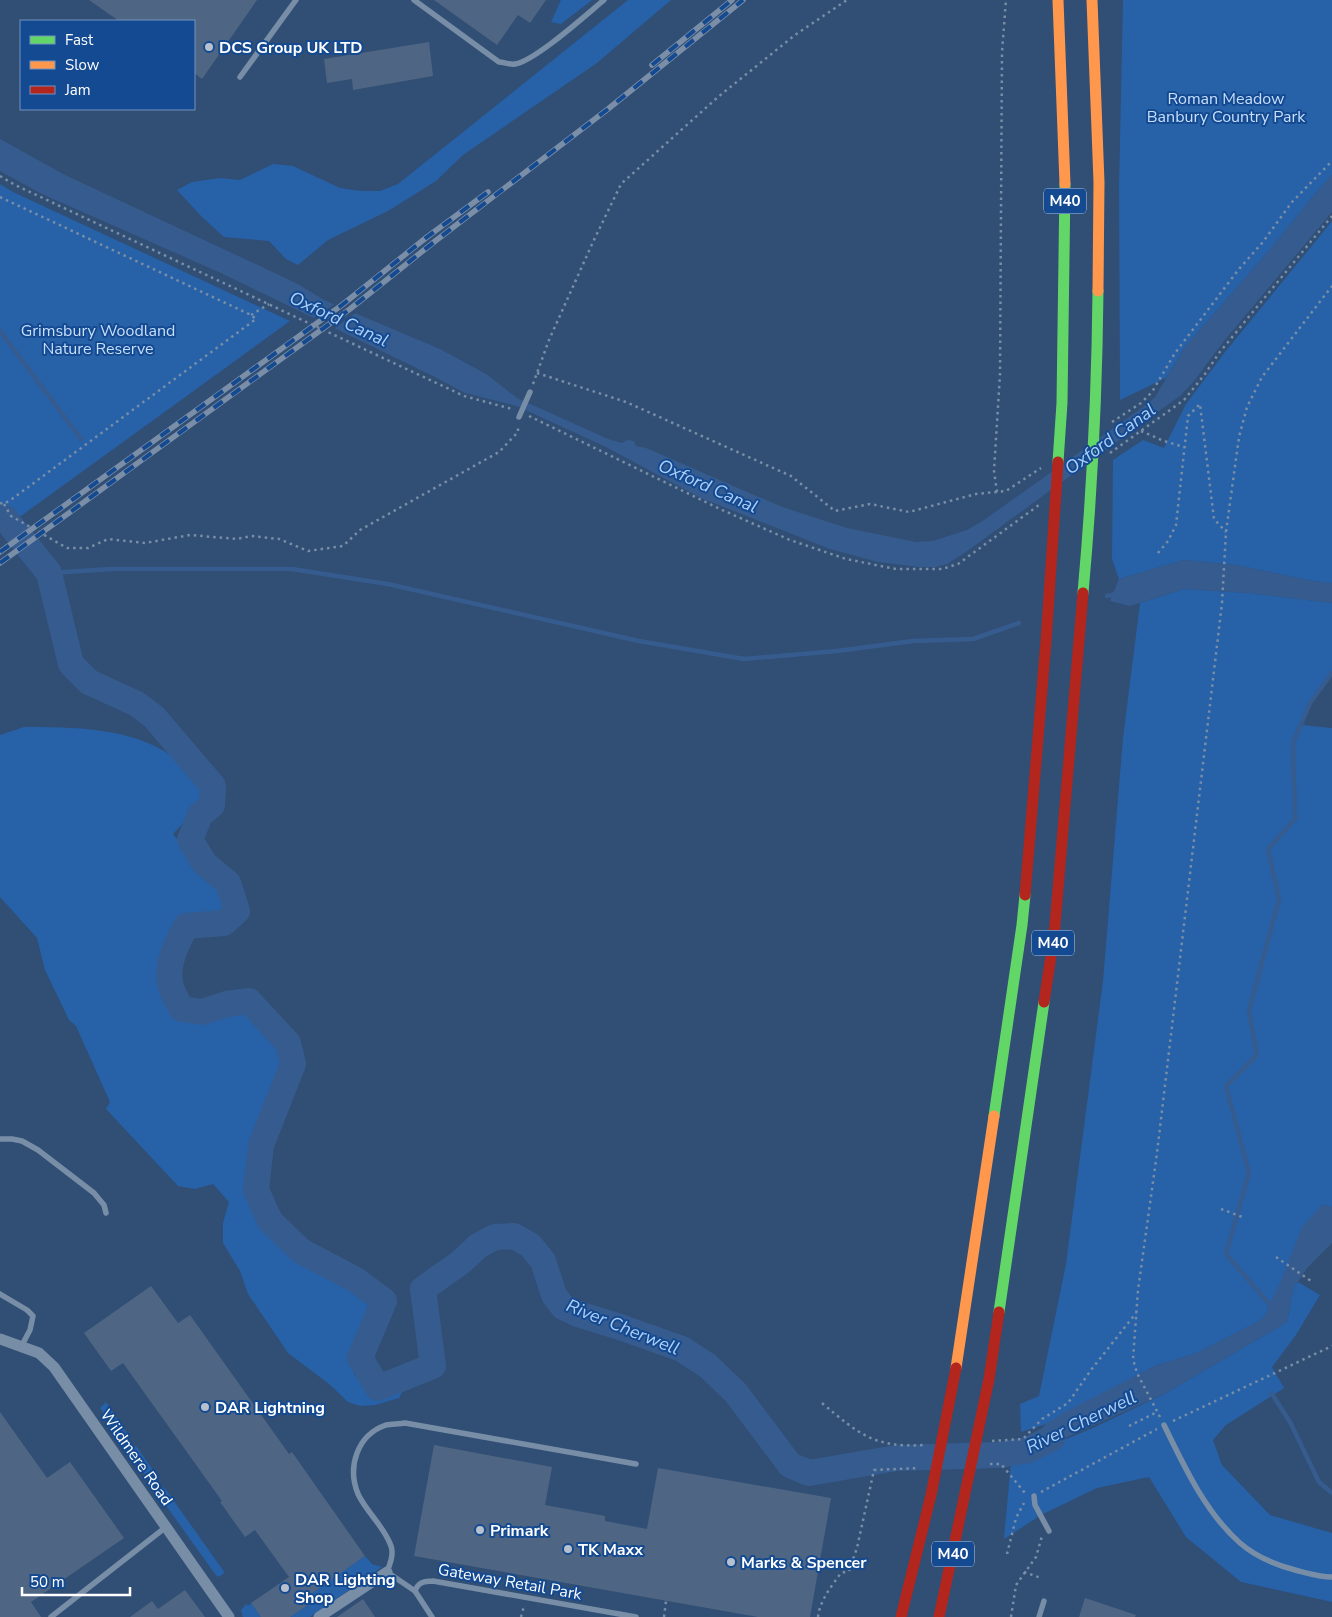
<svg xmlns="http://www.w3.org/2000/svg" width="1332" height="1617" font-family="'Nunito Sans',sans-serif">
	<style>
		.green { fill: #2761a8 }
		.water { fill: #365c8f }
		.pier { fill: #314e74 }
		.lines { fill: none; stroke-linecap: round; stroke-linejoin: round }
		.stream { stroke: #365c8f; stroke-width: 4.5 }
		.river { stroke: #365c8f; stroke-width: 26 }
		.building { fill: #4e6684 }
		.path { stroke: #788ea7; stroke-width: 2.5; stroke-dasharray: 2.5 4; stroke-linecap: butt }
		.lane { stroke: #788ea7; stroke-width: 5.5 }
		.street { stroke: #788ea7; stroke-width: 11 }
		.fast { stroke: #63d668; stroke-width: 11 }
		.slow { stroke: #ff974d; stroke-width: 11 }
		.jam { stroke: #b3261e; stroke-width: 11 }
		.rail-casing { stroke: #7b8ea7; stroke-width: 5.5 }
		.rail { stroke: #144a91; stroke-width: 4; stroke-dasharray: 11; stroke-linecap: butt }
		.poi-dot { fill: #b7c1ce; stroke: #144a91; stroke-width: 2 }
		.labels { text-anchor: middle; stroke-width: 4; stroke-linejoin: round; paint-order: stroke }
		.shield { fill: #144a91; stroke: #b8c9de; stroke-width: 1 }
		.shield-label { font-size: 15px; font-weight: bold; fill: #fff }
		.poi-label { font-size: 16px; font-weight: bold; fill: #fff; stroke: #144a91; text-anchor: start }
		.park-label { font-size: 16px; fill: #c8dffc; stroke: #144a91 }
		.street-label { font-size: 16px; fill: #fff; stroke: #144a91 }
		.water-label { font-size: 18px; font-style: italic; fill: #adcff8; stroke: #144a91 }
	</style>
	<rect width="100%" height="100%" fill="#314e74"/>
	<g class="green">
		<path d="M561,0H592L561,24L551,22Z"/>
		<path d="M628,0H671L597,63L463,155L436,181L388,211L328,240L298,265L286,259L269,241L224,237L202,217L177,190L192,182L220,178L240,180L273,164L293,166L340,188L361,191H380L398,184Z"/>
		<path d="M1123,0H1332V175L1310,200L1268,252L1185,347L1166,378L1120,400L1119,187Z"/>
		<path d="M0,184L13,192L290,321L21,516L0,510Z"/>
		<path d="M1332,221V583L1312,581L1236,565L1184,560L1119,579L1112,559L1113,460L1143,440L1164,448L1186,404L1225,352Z"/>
		<path d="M1184,589L1250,593L1332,603V673L1310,703L1301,725L1332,728V1207L1323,1204L1263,1319L1197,1353L1155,1366L1046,1424L1021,1432L1020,1404L1039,1396L1066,1264L1103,981L1123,738L1140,603Z"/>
		<path d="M24,727C73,727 130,727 172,756C185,766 195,781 205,794L191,815L173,834L202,871L223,888L226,898L221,918H210L186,913L179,922L166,959V988L173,1006L184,1013L211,1015L246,1008L259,1016L265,1030L279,1051L283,1071L265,1102L250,1147L253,1191L271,1232L290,1251L322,1273L337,1278L353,1289L368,1305L353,1353L354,1375L380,1393L405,1387L399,1398L375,1405L360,1406L348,1402L329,1384L288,1353L248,1294L240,1271L223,1243V1223L229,1202L213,1184L195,1189L178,1186L106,1109L110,1102L76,1026L69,1020L45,970L37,938L0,897V735Z"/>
		<path d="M1298,1282L1320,1295L1296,1335L1272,1367L1284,1388L1226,1425L1213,1440L1222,1465L1270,1515L1332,1533V1602L1241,1582L1186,1537L1149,1477L1097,1488L1041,1515L1004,1539L1011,1462L1095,1427L1164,1394L1287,1322L1294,1286Z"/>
		<path d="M106,1402L129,1436L121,1439L100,1408Z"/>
		<path d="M136,1446L153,1470L145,1474L130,1452Z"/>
		<path d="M164,1487L225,1573L218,1577L215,1574L157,1493Z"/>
		<path d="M365,1556L372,1564L382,1567L310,1617H290L308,1605L304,1599Z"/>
		<path d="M251,1603L261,1617H243L241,1610L246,1604L248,1606Z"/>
	</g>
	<g class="water">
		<path d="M0,139L65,175L296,283L324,300L440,349L486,374L517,398L608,439L622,443L627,440L634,441L636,446L646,448L782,507L847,528L916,542L933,541L967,530L984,520L1146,405L1155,397L1185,347L1268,252L1310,200L1332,175V212L1224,341L1194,381L1181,395L966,552L947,564L936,567H919L878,562L830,549L701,498L604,446L517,406L465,393L435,377L221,273L42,194L0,171Z"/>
		<path d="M1184,560L1236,565L1312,581L1332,583V603L1250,593L1184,589L1130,606L1110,601L1119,579Z"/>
		<path d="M1323,1204L1332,1207V1243L1307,1268L1298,1282L1294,1286L1287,1322L1164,1394L1011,1462L1046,1424L1065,1412L1155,1366L1197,1353L1263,1319L1279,1285L1302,1227Z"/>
	</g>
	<path class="pier" d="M336,303L357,312L332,330L311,320Z"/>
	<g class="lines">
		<g class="stream">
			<path d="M0,331L81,439"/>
			<path d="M49,573L111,569H292L388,584L639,641L744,659L837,651L913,641L973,639L1019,623"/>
			<path d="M1107,596L1117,594"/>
			<path d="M1273,1308L1226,1254L1249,1173L1226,1086L1257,1055L1249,1011L1279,899L1268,849L1295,819L1293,743L1310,703L1332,673"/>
			<path d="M1272,1394L1290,1422L1319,1482L1332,1493"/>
		</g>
		<path class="river" d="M0,516L4,517L49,573L71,664L89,682L137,704L154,717L213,786L212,805L200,815L190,840L205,864L228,883L237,911L224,923L186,926C176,945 165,966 171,987C173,995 178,1002 182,1009L202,1012L227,1004L249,1001L288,1043L293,1064L261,1145L256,1190L270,1221L301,1251L356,1280L384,1301L360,1358L378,1388L433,1366L423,1289L461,1262L478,1246L495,1237L514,1236L530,1245L543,1261L554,1295L563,1307L578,1314L620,1327L682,1349L708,1366L736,1393L790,1465L809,1473L896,1458L1000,1455L1028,1450L1052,1438"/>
	</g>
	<g class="building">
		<path d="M89,0H257L202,79L194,73V21H119Z"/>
		<path d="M434,0H546L530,23L518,15L497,45Z"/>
		<path d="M429,42L433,76L353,90L352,79L327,83L324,59Z"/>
		<path d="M151,1286L178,1323L190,1315L289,1454L292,1452L365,1556L304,1599L308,1605L290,1617H261L251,1603L289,1577L255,1530L245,1537L220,1502L222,1501L123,1363L111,1371L84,1333Z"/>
		<path d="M0,1412L47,1478L70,1462L124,1538L31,1602L41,1617H0Z"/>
		<path d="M434,1445L552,1467L545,1505L605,1516V1521L647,1529L658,1468L831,1498L810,1617H758L414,1556Z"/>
		<path d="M185,1590L205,1617H130L152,1601L158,1609Z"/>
		<path d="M1085,1598L1136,1615L1135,1617H1079Z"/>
		<path d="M363,1599L375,1617H337Z"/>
	</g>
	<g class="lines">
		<g class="path">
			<path d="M0,176L15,185L464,396L512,409"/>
			<path d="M0,197L251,315L256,319L12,499L4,504L0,503"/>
			<path d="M251,315L269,304"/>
			<path d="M537,373L626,402L791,476L835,511L870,504L909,512L976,494L1006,491L1041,468"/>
			<path d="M533,384L549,340L593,242L621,184L718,97L795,35L847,0"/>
			<path d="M529,416L720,509L790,540L846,559L896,569H942L958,564L1039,505"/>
			<path d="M1112,422L1141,403L1152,392L1175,353L1239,269L1263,242L1292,202L1332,161"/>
			<path d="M1141,431L1164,441L1184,447"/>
			<path d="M1110,453L1184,400L1205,374L1219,353L1332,216"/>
			<path d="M997,492L994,471L1000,374L1002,52L1006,0"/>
			<path d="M4,504L11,516L67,548H88L108,539L145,543L190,535L237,539L251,536L279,539L308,551L343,546L360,530L499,452L518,432V426"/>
			<path d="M1158,553L1168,541L1176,525L1188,416L1200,404L1214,519L1226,532"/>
			<path d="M1221,1209L1245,1218"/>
			<path d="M1276,1257L1311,1281"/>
			<path d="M822,1403C859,1434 874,1448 924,1445"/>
			<path d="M1160,1417L1137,1373L1133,1359L1138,1290L1157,1153L1222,603L1226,532L1239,437L1247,407L1262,377L1332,286"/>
			<path d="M1173,1421L1332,1346"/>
			<path d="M1129,1426L1157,1412"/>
			<path d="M992,1441L1023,1439L1042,1419L1068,1403L1091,1370L1136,1313"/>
			<path d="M990,1464H1001L1025,1493"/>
			<path d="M1041,1492L1157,1429"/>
			<path d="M1007,1554L1016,1518L1024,1503"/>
			<path d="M1024,1572L1041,1578"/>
			<path d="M527,1589L529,1582"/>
			<path d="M521,1617L524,1606"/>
			<path d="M664,1617L666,1601"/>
			<path d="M818,1617C820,1600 831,1587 841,1573L849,1571L857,1548L874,1470L919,1468"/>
			<path d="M1011,1617L1016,1585L1036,1557L1042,1536"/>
		</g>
		<g class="lane">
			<path d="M414,0L499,62C504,62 510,65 515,64C535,61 587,14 604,0"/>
			<path d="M240,77L296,0"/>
			<path d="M519,417L530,392"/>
			<path d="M0,1139H12L22,1141L38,1150L94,1193L104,1205L106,1213"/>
			<path d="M0,1294L27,1310L33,1316L30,1330L22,1345"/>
			<path d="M1164,1425C1184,1466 1205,1512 1240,1543C1255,1556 1276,1565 1295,1570C1307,1573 1319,1577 1332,1577"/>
			<path d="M1034,1496L1035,1505L1049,1531"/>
			<path d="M415,1591L387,1572C390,1564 394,1554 391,1546C384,1526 367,1513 358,1494C347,1467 357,1435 386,1425C392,1424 399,1424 405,1423L636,1464"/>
			<path d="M415,1591C419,1581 424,1582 433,1581L636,1617"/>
			<path d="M415,1591L432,1617"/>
			<path d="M51,1617L166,1527"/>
			<path d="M1039,1617L1044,1601"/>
		</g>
		<g class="street">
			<path d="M0,1339L39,1353L54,1367L229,1617"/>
			<path d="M319,1617L387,1572"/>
		</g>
		<g class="fast">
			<path d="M1058,462L1062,403L1065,184"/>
			<path d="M1083,593C1092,493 1097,392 1098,291"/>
			<path d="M994,1116L1022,925L1025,895"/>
			<path d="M999,1312L1044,1002"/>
		</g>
		<g class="slow">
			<path d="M1058,0L1065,184"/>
			<path d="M1092,0L1099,182L1098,291"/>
			<path d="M956,1368L994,1116"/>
		</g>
		<g class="jam">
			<path d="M1025,895L1046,641L1058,462"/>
			<path d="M1044,1002L1054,936L1083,593"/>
			<path d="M901,1617L931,1495L956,1368"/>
			<path d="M939,1617L989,1379L999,1312"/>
		</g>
		<defs>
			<g id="rail">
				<path d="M652,65L732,0"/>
				<path d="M0,552L342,305L427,237L488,192"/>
				<path d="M0,563L350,309L434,242L608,109L743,0"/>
			</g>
		</defs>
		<use href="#rail" class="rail-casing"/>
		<use href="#rail" class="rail"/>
	</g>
	<g class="poi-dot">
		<circle cx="209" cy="47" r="5"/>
		<circle cx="205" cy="1407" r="5"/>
		<circle cx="480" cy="1530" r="5"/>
		<circle cx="568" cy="1549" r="5"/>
		<circle cx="731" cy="1562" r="5"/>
		<circle cx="285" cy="1588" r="5"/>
	</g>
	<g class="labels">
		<g class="shield">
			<rect x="1044" y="188.5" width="42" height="25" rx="4"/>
			<rect x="1032" y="930.5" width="42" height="25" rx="4"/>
			<rect x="932" y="1541.5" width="42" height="25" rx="4"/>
		</g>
		<g class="shield-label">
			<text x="1065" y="206">M40</text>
			<text x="1053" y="948">M40</text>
			<text x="953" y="1559">M40</text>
		</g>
		<g class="poi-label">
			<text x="219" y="53">DCS Group UK LTD</text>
			<text x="215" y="1413">DAR Lightning</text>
			<text x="490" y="1536">Primark</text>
			<text x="578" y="1555">TK Maxx</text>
			<text x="741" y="1568">Marks &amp; Spencer</text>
			<text x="295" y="1585">DAR Lighting<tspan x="295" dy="18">Shop</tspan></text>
		</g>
		<g class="park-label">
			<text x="1226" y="104">Roman Meadow<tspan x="1226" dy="18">Banbury Country Park</tspan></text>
			<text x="98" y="336">Grimsbury Woodland<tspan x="98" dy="18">Nature Reserve</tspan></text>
		</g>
		<g class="street-label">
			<text transform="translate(137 1457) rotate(55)" y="6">Wildmere Road</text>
			<text transform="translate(510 1581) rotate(10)" y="6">Gateway Retail Park</text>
		</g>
		<g class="water-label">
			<text transform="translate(339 319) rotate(25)" y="6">Oxford Canal</text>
			<text transform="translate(1110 439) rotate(-36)" y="6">Oxford Canal</text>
			<text transform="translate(708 486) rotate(24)" y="6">Oxford Canal</text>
			<text transform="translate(623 1327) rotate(22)" y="6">River Cherwell</text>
			<text transform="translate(1081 1422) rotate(-26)" y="6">River Cherwell</text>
		</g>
	</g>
	<rect x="20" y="20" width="175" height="90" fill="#144a91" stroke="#7292bd"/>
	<rect x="30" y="36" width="25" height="8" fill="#63d668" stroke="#7292bd"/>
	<text x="65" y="45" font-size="15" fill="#ffffff">Fast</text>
	<rect x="30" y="61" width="25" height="8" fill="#ff974d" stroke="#7292bd"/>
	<text x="65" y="70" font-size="15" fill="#ffffff">Slow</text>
	<rect x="30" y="86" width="25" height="8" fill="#b3261e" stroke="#7292bd"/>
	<text x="65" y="95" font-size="15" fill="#ffffff">Jam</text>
	<path d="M22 1587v8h108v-8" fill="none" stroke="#ffffff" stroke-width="2.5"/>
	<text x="30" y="1587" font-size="15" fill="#ffffff" stroke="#144a91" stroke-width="4" paint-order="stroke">50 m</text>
</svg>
